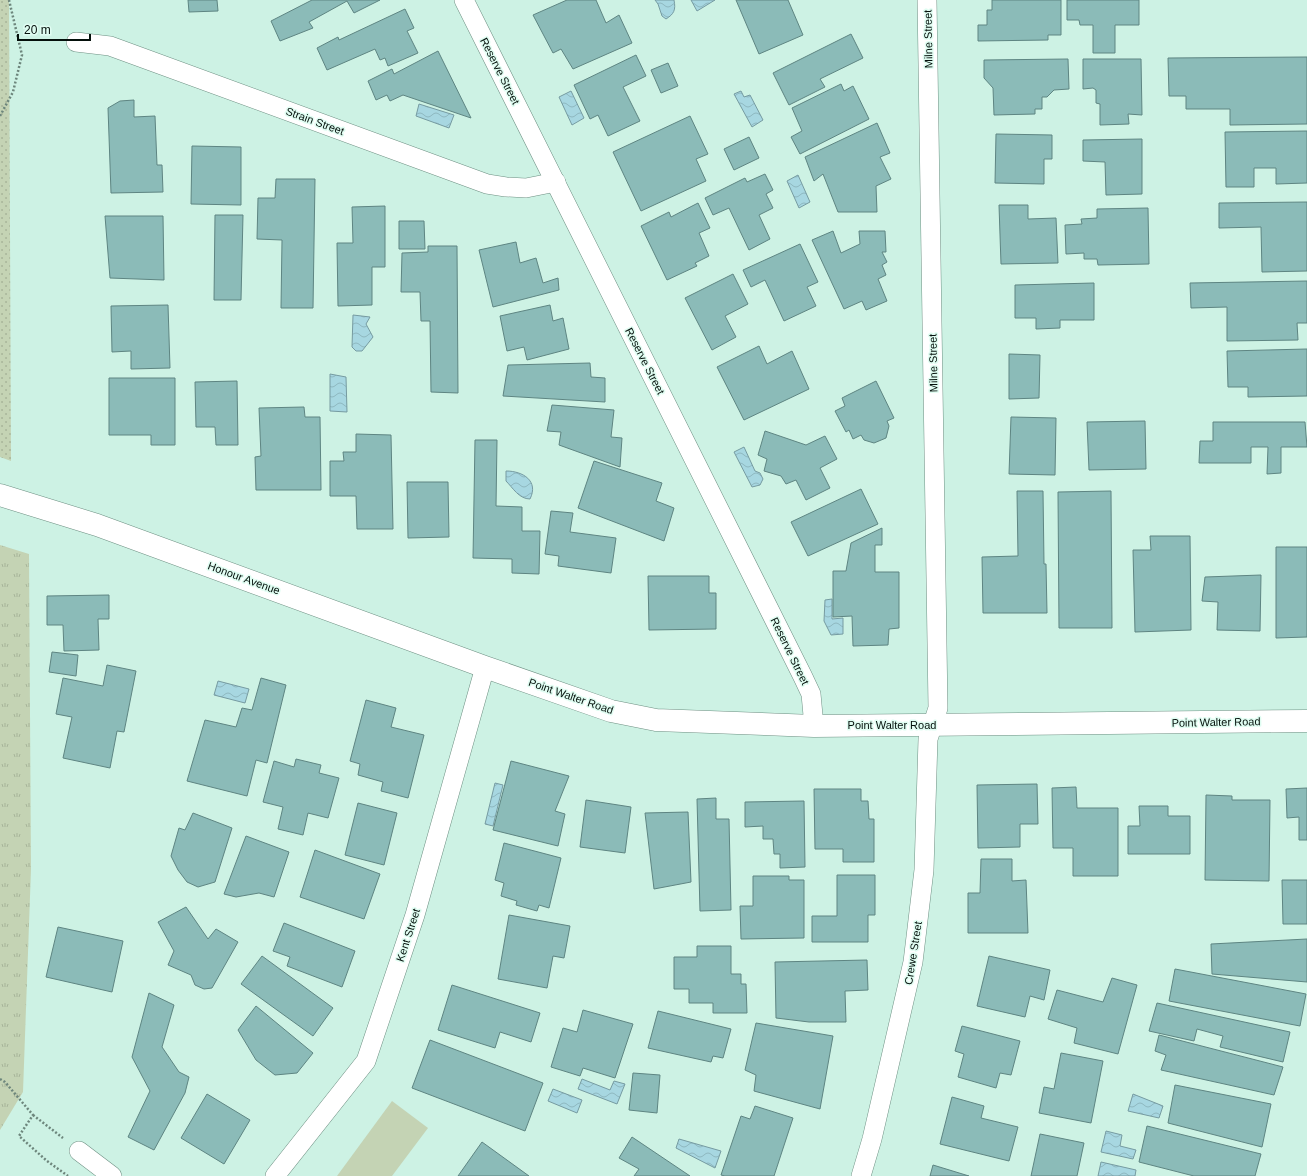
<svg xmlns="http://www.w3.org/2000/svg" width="1307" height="1176" font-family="Helvetica,sans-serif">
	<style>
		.grass { fill: url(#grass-dots) }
		.park { fill: url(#park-tufts) }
		.garden { fill: #c4d3b4 }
		.water { fill: url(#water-waves); stroke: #769ba1 }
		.building { fill: #8bbbb8; stroke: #5e8582 }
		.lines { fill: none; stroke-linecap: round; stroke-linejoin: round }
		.minor-casing { stroke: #6e9083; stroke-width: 20 }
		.tertiary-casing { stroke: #6e9083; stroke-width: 23 }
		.path { stroke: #6d867c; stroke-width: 2.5; stroke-dasharray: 2 2; stroke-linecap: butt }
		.minor { stroke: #fff; stroke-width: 19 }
		.tertiary { stroke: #fff; stroke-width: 22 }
		.labels { text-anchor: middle; stroke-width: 3; stroke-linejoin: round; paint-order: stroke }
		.street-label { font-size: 11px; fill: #04100b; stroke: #e0fdf2 }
	</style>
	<defs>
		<pattern id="grass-dots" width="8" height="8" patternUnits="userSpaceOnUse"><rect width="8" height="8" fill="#c4d3b4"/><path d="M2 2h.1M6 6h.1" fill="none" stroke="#a7b499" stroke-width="1.8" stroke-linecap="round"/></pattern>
		<pattern id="park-tufts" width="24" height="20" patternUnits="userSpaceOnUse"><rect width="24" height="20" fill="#c4d3b4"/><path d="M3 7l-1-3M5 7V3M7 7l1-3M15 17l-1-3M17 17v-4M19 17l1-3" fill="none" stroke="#a7b499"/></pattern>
		<pattern id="water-waves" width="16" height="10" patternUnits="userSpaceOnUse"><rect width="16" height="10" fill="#a7d7e1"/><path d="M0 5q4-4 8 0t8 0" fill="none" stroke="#8eb8c0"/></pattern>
	</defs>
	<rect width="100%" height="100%" fill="#cdf2e4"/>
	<path class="grass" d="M0,0H9L11,461L0,457Z"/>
	<path class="park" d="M0,545L29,554L31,869L23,1092L0,1130Z"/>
	<path class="garden" d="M392,1101L428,1128L392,1176H337Z"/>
	<g class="water">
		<path d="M655,0H674C676,10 674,14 666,19L662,16L658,4Z"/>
		<path d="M691,0H715L697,11Z"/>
		<path d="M571,91L584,118L572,125L559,97Z"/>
		<path d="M741,91L744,97L750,95L763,120L752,127L734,94Z"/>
		<path d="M419,104L454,115L449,128L416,116Z"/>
		<path d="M798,175L810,202L799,208L787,181Z"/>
		<path d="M353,315L370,317L366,324L373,337L362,351H356L352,347Z"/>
		<path d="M330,374L346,377L347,412L330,411Z"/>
		<path d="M744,447L755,471L760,473L763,479L760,485L752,487L734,452Z"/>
		<path d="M506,471C523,471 539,481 530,499C519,499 513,488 506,481Z"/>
		<path d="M832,599V619L843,618V634L831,635L824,621L825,600Z"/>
		<path d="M218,681L249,689L245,703L214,695Z"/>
		<path d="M495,783L503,785L493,826L485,824Z"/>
		<path d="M582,1079L610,1090L614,1081L625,1084L617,1104L578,1089Z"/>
		<path d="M553,1089L582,1100L577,1113L548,1101Z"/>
		<path d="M1133,1094L1163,1106L1159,1118L1128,1111Z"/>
		<path d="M1106,1131L1122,1135L1120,1146L1136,1150L1133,1159L1101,1152Z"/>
		<path d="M679,1139L721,1151L715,1168L676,1148Z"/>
		<path d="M1101,1162L1136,1170L1135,1176H1098Z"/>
	</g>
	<g class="building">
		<path d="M188,0H217L218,11L189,12Z"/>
		<path d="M312,0H380L354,13L347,1L309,22L313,28L280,41L271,21Z"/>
		<path d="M567,0H596L606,23L619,15L632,43L573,69L561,49L553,53L533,15Z"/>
		<path d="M736,0H788L803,35L759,54Z"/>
		<path d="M992,0H1061V35H1048V40L978,41V25H987V10H992Z"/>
		<path d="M1067,0H1139V25H1115V53H1093V25H1080L1079,20H1067Z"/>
		<path d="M405,9L414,28L407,31L418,53L388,66L385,58L380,60L375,49L327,70L317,48L338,37L339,40Z"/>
		<path d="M851,34L863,58L820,79L825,87L789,105L773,73Z"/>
		<path d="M438,51L471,118L403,95L390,101L387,95L376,100L368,81L392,69L394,74Z"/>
		<path d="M636,55L646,76L623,87L640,121L608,136L598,115L590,119L574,85Z"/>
		<path d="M1307,57V124L1230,125V109H1186V96H1169L1168,58Z"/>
		<path d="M1068,59L1069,89L1054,90L1047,97H1042V109H1035V114L994,115L993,88L984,78V60Z"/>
		<path d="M1083,59H1141L1142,115L1128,114L1129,124L1100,125V104L1096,103V90L1093,88L1083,89Z"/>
		<path d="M668,63L678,86L661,93L651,70Z"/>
		<path d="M841,84L844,91L853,86L869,119L800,154L791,137L802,131L792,108Z"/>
		<path d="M134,100V117L155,116L157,165H162L163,192L111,193L108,108L120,101Z"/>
		<path d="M690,116L708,154L696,159L706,181L641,211L613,152Z"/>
		<path d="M877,123L890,153L880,157L891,179L876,186L877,212H838L823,174L814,181L805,157Z"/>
		<path d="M1307,131V183L1276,184V168H1254V187H1226L1225,132Z"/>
		<path d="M996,134L1052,135V159H1044V184L995,183Z"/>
		<path d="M749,137L759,158L734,170L724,149Z"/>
		<path d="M1142,139V194L1106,195L1105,162L1083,161V140Z"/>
		<path d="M192,146L241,147V205L191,204Z"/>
		<path d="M765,174L773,190L766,194L773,208L759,215L770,239L749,250L729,208L713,215L705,198L745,178L747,182Z"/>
		<path d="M276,179H315L313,308H281L282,240L257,239L258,198H275Z"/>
		<path d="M1307,202V271L1262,272L1261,227L1219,228V203Z"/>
		<path d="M698,203L710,228L699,233L709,256L695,263L697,266L667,280L641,226L669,212L671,217Z"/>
		<path d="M999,205H1028V219L1056,218L1058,263L1001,264Z"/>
		<path d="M385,206V267H372V305L338,306L337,243H353L352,207Z"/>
		<path d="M1148,208L1149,264L1098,265L1097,259H1084V253L1066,254L1065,225L1082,224L1081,219L1097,218V209Z"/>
		<path d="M215,215H243L241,300H214Z"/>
		<path d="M105,216H163L164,280L110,278Z"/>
		<path d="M399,221H424L425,249H399Z"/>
		<path d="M833,231L841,253L860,244L859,231H885L886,252H882L887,262L882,265L886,275L878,279L887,301L866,310L862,301L844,309L812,240Z"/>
		<path d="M516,242L520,263L536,258L543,283L558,278L559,290L493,307L479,250Z"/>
		<path d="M800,244L818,282L807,287L816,306L784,321L765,280L751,287L743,270Z"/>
		<path d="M428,246H457L458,393L431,392L430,321H421L420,292H401L402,253L428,252Z"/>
		<path d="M733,274L748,304L725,316L736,337L712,350L685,298Z"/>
		<path d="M1307,281V323H1297L1298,340L1227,341V307L1191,308L1190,283Z"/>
		<path d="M1094,283V320H1060V328L1036,329V318H1015V285Z"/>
		<path d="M168,305L170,368L131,369V351L112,352L111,306Z"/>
		<path d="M550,305L553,321L563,318L569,349L527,360L524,347L507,351L500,316Z"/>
		<path d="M759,346L767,364L792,351L809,389L744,420L717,367Z"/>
		<path d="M1307,349V396L1248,397V387H1228L1227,351Z"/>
		<path d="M1009,354L1040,355L1039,398L1009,399Z"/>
		<path d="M590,363L591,377L605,378V402L503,396L508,365Z"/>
		<path d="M109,378H175V445H151V435H109Z"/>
		<path d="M237,381L238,445H216L215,427H196L195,382Z"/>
		<path d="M876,381L894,418L887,421L889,426L886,438L874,443L864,440L861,435L853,439L849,430L846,432L835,411L845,406L842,398Z"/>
		<path d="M552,405L614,410L611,437L622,438L620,467L559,445L561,432L547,431Z"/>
		<path d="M304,407L305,417H320L321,490H256L255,457L261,456L259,408Z"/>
		<path d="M1011,417L1056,418L1055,475L1009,474Z"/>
		<path d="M1145,421L1146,469L1089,470L1087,422Z"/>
		<path d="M1213,422H1305L1307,447H1281V473L1267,474L1268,447H1251V463H1199L1200,441H1213Z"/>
		<path d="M765,431L806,445L825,436L837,459L820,468L830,488L806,500L796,480L786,484L781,476L764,471L767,459L758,455Z"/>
		<path d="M356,434L391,435L393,529H357L356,496H330V461H344L343,452H356Z"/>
		<path d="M475,440H497L496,506L522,507V531H540L539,574L512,573V559L473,558Z"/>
		<path d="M594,461L662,483L656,501L674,508L664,541L578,508Z"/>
		<path d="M407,482H448L449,537L408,538Z"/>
		<path d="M861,489L878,524L808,556L791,522Z"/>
		<path d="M1017,491H1043L1044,564H1046L1047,613H983L982,557L1018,556Z"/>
		<path d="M1111,491L1112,628H1059L1058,492Z"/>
		<path d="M551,511L573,513L570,532L616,538L611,573L558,566L559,556L545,554Z"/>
		<path d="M882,528V545H875V572H899V628L889,629L888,645L853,646L852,616L833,617V571H846L851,543Z"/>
		<path d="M1150,536H1190L1191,630L1135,632L1133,550H1151Z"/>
		<path d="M1276,547H1307V637L1276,638Z"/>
		<path d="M1261,575L1260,631L1217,630L1218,602L1202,601L1205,577Z"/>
		<path d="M648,576H709V593H716V629L649,630Z"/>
		<path d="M109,595V619H98L99,650L64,651L63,625H47V596Z"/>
		<path d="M52,652L78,655L76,676L49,672Z"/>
		<path d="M107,665L136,671L124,732L117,731L110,768L63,758L72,717L56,714L63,678L103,686Z"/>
		<path d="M261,678L286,685L267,763L256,760L247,796L187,781L205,720L236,727L242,708L252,710Z"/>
		<path d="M366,700L396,708L391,727L424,735L408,798L381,791L383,782L358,775L360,764L350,761Z"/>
		<path d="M296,759L321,765L319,773L339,778L328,818L308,813L303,835L278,829L283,807L263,802L274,761L294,767Z"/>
		<path d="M511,761L569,776L555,811L565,814L558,846L493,830Z"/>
		<path d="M1037,784L1038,824H1020V847L978,848L977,785Z"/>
		<path d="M1076,787L1077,808H1118V876H1073V848H1053L1052,788Z"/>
		<path d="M1307,788V840H1299V817L1287,818L1286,789Z"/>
		<path d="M814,789H861V801H868L869,819H874V862H843V849H815Z"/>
		<path d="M1206,795L1232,796V800H1270L1269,881L1205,880Z"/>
		<path d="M716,798V819H729L731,910L700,911L697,799Z"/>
		<path d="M586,800L631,807L625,853L580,847Z"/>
		<path d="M804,801L805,867L780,868V854H774L773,839H763V826L745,827V802Z"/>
		<path d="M358,803L397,813L384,865L345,855Z"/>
		<path d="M1139,806H1168V816H1190V854H1128V826H1140Z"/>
		<path d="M688,812L691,882L654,889L645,813Z"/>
		<path d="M193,813L232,828L215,882L198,887L187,882L178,870L171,856L179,828L185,830Z"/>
		<path d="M246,836L289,852L274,897L259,893L236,897L224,894Z"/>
		<path d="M504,843L561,858L549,908L539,905L537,911L516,905L517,901L501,896L504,883L495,880Z"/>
		<path d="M315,850L380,874L364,919L300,897Z"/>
		<path d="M981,859H1012V881L1026,880L1028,933H968V893H980Z"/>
		<path d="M837,875H875V915H868V942H812V916H837Z"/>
		<path d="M753,876H789V880H804V938L741,939L740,906H753Z"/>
		<path d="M1282,880H1307V924H1283Z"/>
		<path d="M186,907L208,939L216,929L238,942L212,988L204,989L195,985L191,975L168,965L174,951L158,922Z"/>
		<path d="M509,915L570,926L564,958L553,956L547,988L498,979Z"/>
		<path d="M284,923L355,951L342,987L287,966L290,957L273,951Z"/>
		<path d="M58,927L123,941L112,992L46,977Z"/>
		<path d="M1307,939V982L1212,974L1211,944Z"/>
		<path d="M697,946H731V974H741V984H746L747,1013H713V1003H689V989H674V957H697Z"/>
		<path d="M262,956L333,1008L313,1036L241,984Z"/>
		<path d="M989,956L1050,970L1044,1000L1030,996L1025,1017L977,1006Z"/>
		<path d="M867,960L868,990L845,991L846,1022H809L776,1018L775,962Z"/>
		<path d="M1175,969L1306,994L1300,1026L1169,1001Z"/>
		<path d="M1112,978L1137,985L1118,1054L1074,1043L1077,1028L1048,1019L1057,990L1103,1002Z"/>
		<path d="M452,985L540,1013L531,1042L500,1032L495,1048L438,1030Z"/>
		<path d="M149,993L174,1005L162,1047L179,1072L189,1077L185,1093L154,1150L128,1137L150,1091L132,1057Z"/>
		<path d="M1157,1003L1290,1032L1283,1062L1220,1047L1223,1036L1197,1029L1194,1041L1149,1031Z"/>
		<path d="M256,1006L313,1053L297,1073L275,1075L256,1060L238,1030Z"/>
		<path d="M583,1010L633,1024L615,1078L583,1068L580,1076L551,1067L563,1028L577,1032Z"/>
		<path d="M658,1011L731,1029L723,1058L713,1056L711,1062L648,1048Z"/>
		<path d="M756,1023L833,1036L820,1109L754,1091L756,1075L745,1070Z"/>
		<path d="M962,1026L1020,1041L1011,1075L1000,1073L996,1088L958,1077L964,1054L955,1051Z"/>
		<path d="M1159,1035L1283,1067L1274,1095L1161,1070L1166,1055L1155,1051Z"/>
		<path d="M430,1040L543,1083L525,1131L412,1088Z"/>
		<path d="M1061,1053L1103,1061L1091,1123L1039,1113L1044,1087L1054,1089Z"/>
		<path d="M633,1073L660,1075L657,1113L629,1110Z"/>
		<path d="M1175,1085L1271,1104L1262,1147L1168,1123Z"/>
		<path d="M207,1094L250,1120L224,1164L181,1138Z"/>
		<path d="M952,1097L984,1106L981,1118L1018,1127L1009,1161L940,1144Z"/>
		<path d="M755,1106L793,1118L774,1176H725L721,1175L741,1116L750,1119Z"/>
		<path d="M1147,1126L1261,1154L1255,1176H1194L1139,1162Z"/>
		<path d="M1040,1134L1084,1143L1077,1176H1031Z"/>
		<path d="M632,1137L690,1176H634L639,1169L619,1158Z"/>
		<path d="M482,1142L529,1176H458Z"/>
		<path d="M933,1165L969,1176H930Z"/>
	</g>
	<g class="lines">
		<defs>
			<g id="minor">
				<path d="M464,0L803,677L811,694L814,726"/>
				<path d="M76,42L110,46L487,184L506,187L526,188L556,182"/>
				<path d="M79,1151L112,1176"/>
				<path d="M275,1176L366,1061L415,915L485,667"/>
				<path d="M861,1176L872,1139L913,962L924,870L928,739L938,708L927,0"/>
			</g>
			<path id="tertiary" d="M0,495L97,525L485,667L611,711L656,720L814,726L1307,721"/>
		</defs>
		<use href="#minor" class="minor-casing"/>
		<use href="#tertiary" class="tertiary-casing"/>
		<g class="path">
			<path d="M0,116L13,92L22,55L9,0"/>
			<path d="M0,1079L5,1082L33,1115L19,1136L47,1161L68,1176"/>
			<path d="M33,1115L63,1138"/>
		</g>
		<use href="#minor" class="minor"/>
		<use href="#tertiary" class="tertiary"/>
	</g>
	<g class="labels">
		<g class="street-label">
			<text transform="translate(928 39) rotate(-91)" y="4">Milne Street</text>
			<text transform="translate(500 71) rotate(63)" y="4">Reserve Street</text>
			<text transform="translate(315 121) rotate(20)" y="4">Strain Street</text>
			<text transform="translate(645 361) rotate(63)" y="4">Reserve Street</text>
			<text transform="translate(933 363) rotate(-91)" y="4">Milne Street</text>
			<text transform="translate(244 578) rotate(20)" y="4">Honour Avenue</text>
			<text transform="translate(790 651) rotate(64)" y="4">Reserve Street</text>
			<text transform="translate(571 696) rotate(19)" y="4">Point Walter Road</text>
			<text transform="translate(1216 722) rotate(-1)" y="4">Point Walter Road</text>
			<text x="892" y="729">Point Walter Road</text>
			<text transform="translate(408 935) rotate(-72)" y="4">Kent Street</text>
			<text transform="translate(913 953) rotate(-81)" y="4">Crewe Street</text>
		</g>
	</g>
	<path d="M18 34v6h72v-6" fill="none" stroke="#04100b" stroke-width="2"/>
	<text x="24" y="34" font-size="12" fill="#04100b" stroke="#e0fdf2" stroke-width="3" paint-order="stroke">20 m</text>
</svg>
